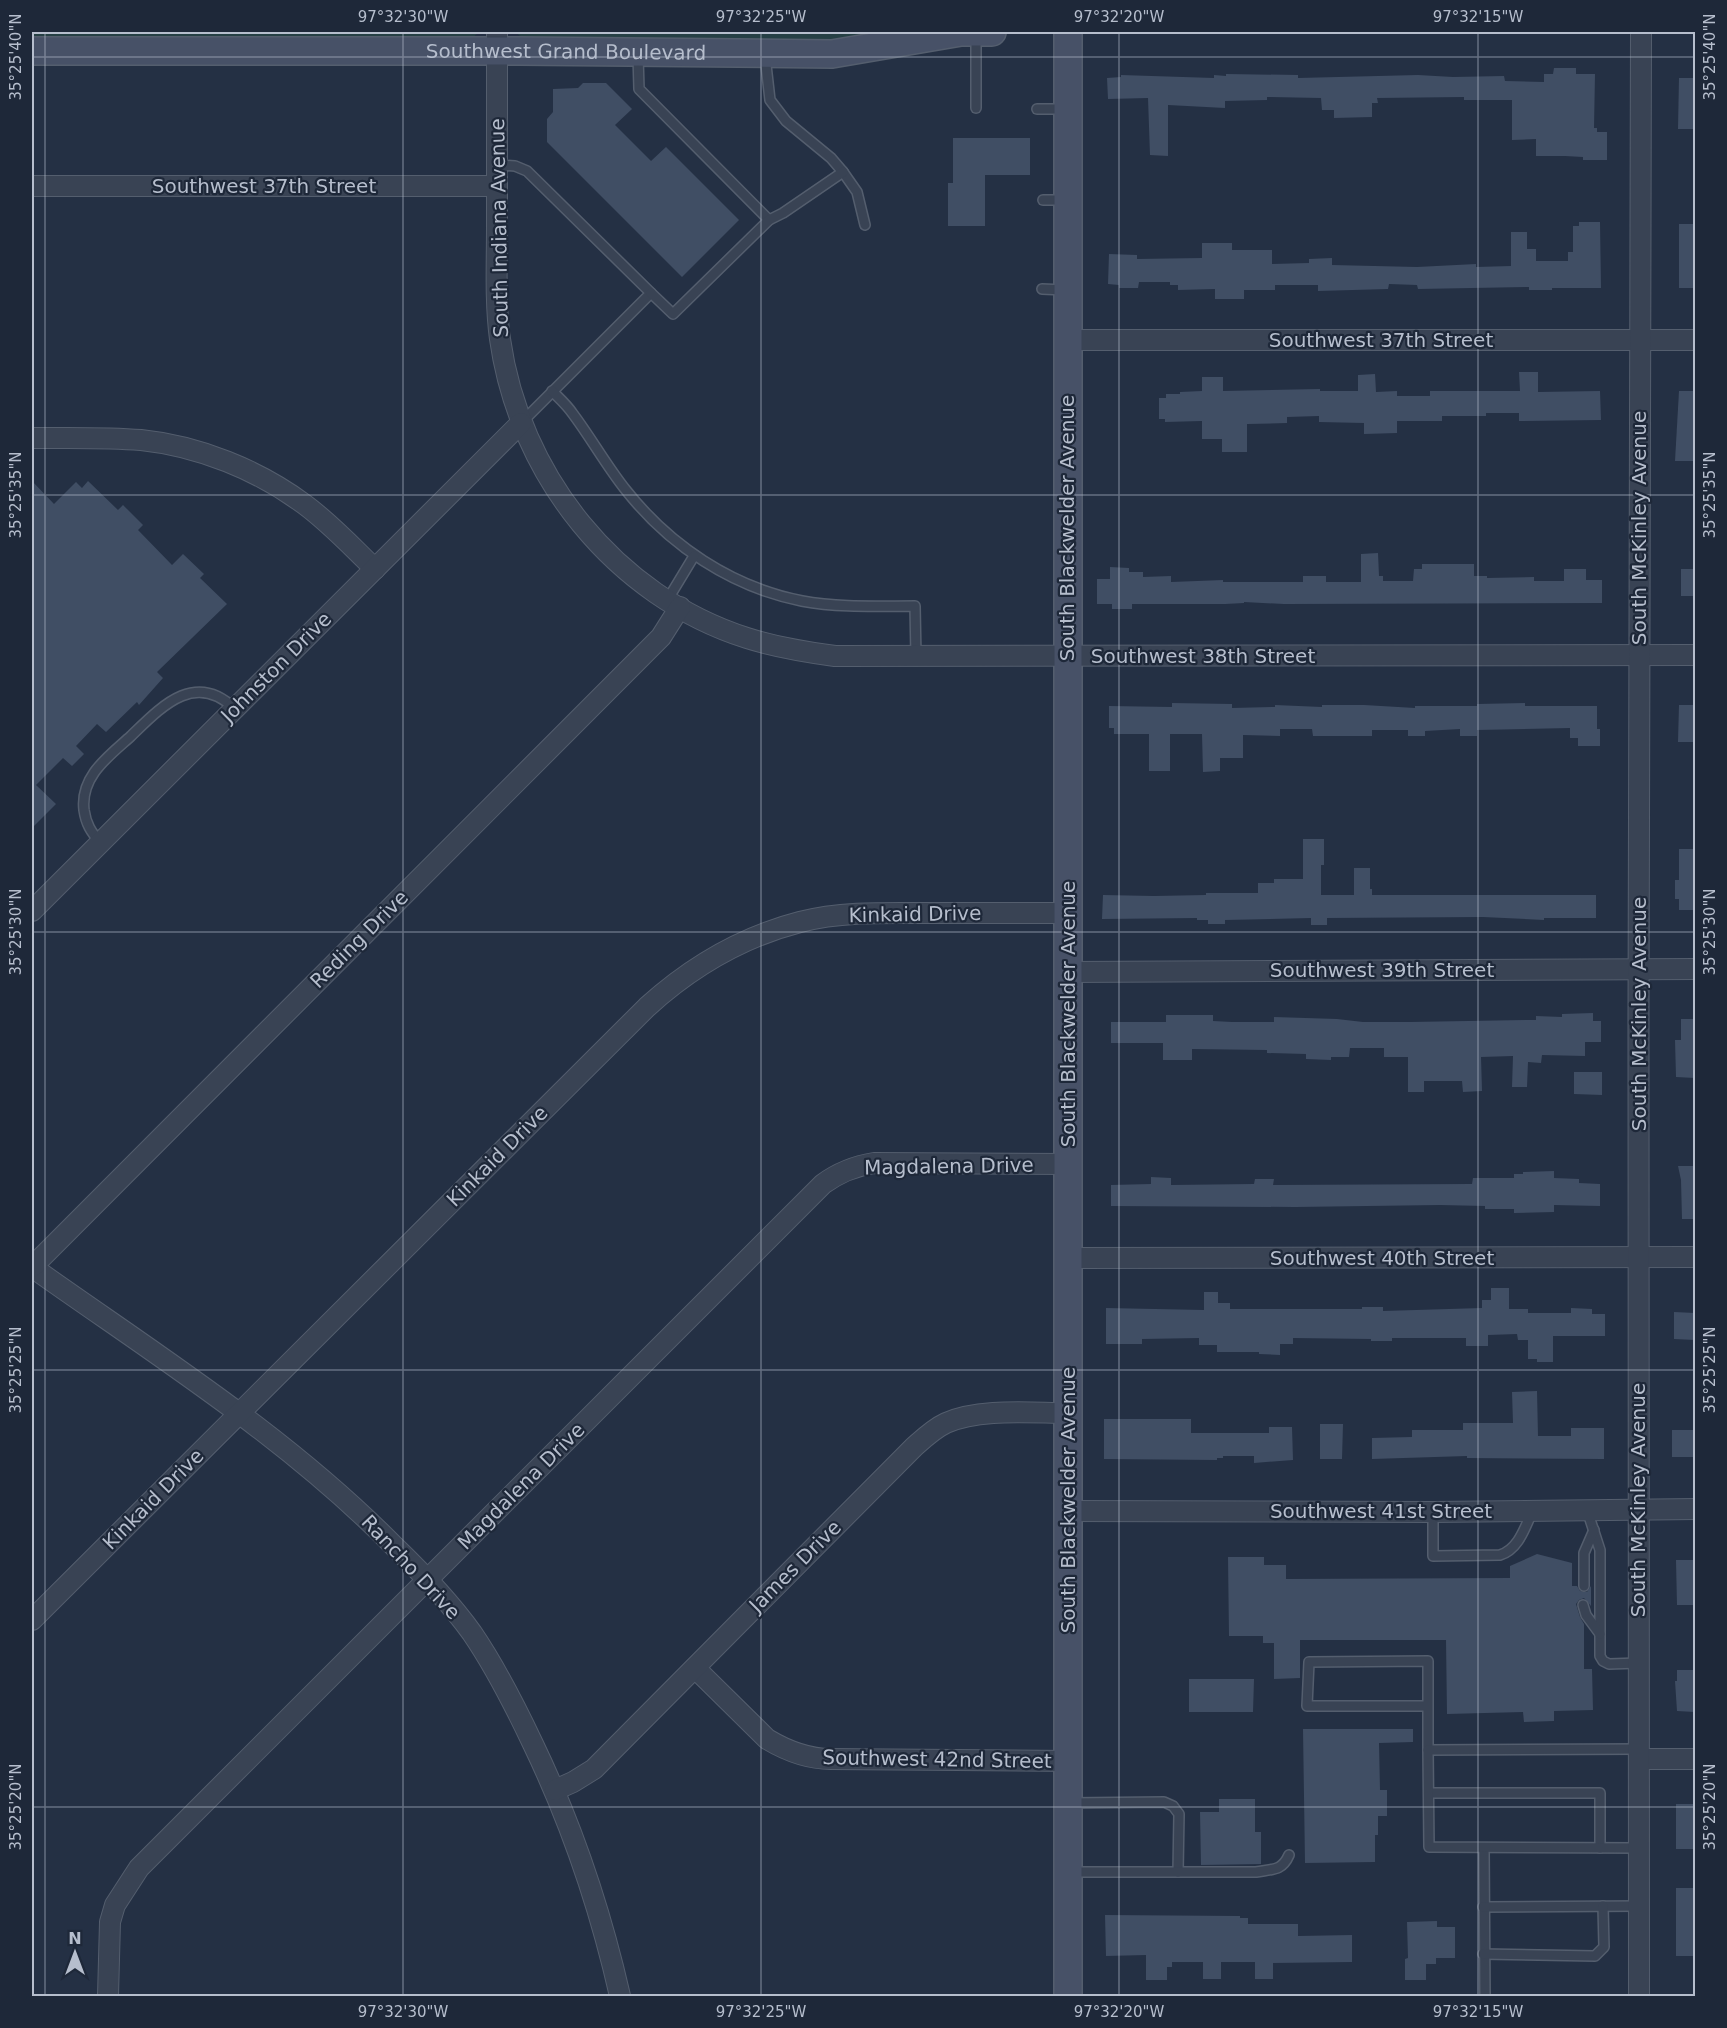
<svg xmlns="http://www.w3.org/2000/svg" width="1727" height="2028" font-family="'DejaVu Sans',sans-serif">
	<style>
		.green { fill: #264045 }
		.building { fill: #404e64 }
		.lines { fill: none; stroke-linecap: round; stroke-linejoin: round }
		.lane-casing { stroke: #545e6e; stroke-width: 12 }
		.street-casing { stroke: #545e6e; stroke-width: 22 }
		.secondary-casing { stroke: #545e6e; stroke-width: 30 }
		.lane { stroke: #394354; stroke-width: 9 }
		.street { stroke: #394354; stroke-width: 20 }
		.secondary { stroke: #475167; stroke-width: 27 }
		.ticks { fill: none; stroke: #b6becd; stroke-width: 1.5; stroke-opacity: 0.45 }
		.labels { text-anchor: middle; stroke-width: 4.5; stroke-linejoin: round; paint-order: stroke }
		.street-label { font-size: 20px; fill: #b6becd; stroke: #1e2839 }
		.neatline { fill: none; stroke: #b6becd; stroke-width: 2 }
		.ticks-label { font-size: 15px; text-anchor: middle; fill: #b6becd }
	</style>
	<rect width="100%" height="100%" fill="#243044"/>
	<g class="green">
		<path d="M32,32H479L470,40L32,43Z"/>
		<path d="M515,32H914L826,45L524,39Z"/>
	</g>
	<g class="building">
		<path d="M1554,68H1576V74H1595L1594,128H1597V132H1607V160H1583V157L1565,156H1536V139L1512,140V100H1464V97L1377,98L1378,103H1372V117L1334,118V110H1322L1321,98L1267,97V100L1225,101V108L1168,105V156L1150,155L1148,98L1108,99L1107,78L1121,77V75L1214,78V75L1226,76V74L1298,75V78L1418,75L1453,77L1504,76L1505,81L1544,82V74H1553Z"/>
		<path d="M1679,78H1695V129H1678Z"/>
		<path d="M583,83H606L632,109L615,125L651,161L666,147L739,220L682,277L547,142V119L553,112V89L578,88Z"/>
		<path d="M953,138H1030V175H985V226H948V183H953Z"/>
		<path d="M1579,222H1600L1601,288H1552V290H1529V287L1418,289L1417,285L1389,284L1388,289L1318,291V285H1275V290H1244V299H1215V289L1178,290V285H1170V282H1139L1138,288H1119V285L1108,284L1109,254L1137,255V259L1202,258V243H1232V250H1272V264L1309,263V259L1332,258V265L1417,267L1476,264V267L1511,266V232H1527V249H1536V261H1568V252H1573V226H1579Z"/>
		<rect x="1679" y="224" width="16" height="64"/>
		<path d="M1519,372H1538V392L1600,391L1601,420L1519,421V413H1486V416H1442V421H1397V433L1364,434V423L1319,422V416L1287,417V423L1247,424V452H1222V439H1202V421L1165,422V419H1159V398H1166V394H1180V392L1202,391V377H1223V391L1320,389V391H1358V375L1375,374L1376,392L1397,391V396H1430V391H1520Z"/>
		<path d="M1679,391H1695V461H1675Z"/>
		<path d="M32,481L54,504L76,482L82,488L88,481L118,510L123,505L143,525L138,530L172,565L183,554L204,574L200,578L227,604L157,672L163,678L139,705L137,702L106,732L97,724L76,746L84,754L72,766L63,758L36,785L56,804L32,828Z"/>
		<path d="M1378,553L1379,576H1383V581H1413L1414,569H1422V564H1474V576H1487V578L1534,577V581H1564V569H1586V580H1602V603L1284,604L1244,602V603L1225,604H1132V609H1112V604H1097V579H1110V567L1129,568V572H1143V577L1171,576V582L1223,580V582H1303V576H1326V582H1361V554Z"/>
		<rect x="1681" y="569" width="14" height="27"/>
		<path d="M1172,703L1232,704V708L1275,707V705L1322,707V705H1364L1415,708V706H1477V704L1525,703V706H1597V729H1600V746H1578V738H1570V728L1477,730V736H1460V729L1425,731V736H1408V730H1372V736H1313L1312,729H1280V736L1243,735V758H1220V771L1203,772L1202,734H1170V771H1149V734H1114V728H1109V706L1172,707Z"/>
		<path d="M1679,705H1695V742H1678Z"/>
		<path d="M1303,839H1324V865H1321V895H1354V868H1370V889H1372V895H1596V918H1544V920L1483,917L1327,918V925H1311V918L1225,920V924H1208V920H1197V918L1102,919L1103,895L1154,896L1206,895V893H1258V883H1274V879H1303Z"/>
		<path d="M1679,849H1695V910H1679V899H1675V880H1679Z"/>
		<path d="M1593,1013V1021H1601V1042H1585V1056L1542,1055L1541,1063L1528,1062L1527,1087H1512L1513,1056L1481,1057L1482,1091L1463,1092L1462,1081H1424V1092H1408V1057H1384V1048H1350L1349,1057H1331V1060L1306,1059V1054L1267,1053V1050L1192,1049V1060H1163V1043H1111V1022H1166V1015H1213V1021L1232,1022H1274V1017L1337,1019L1363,1022H1410L1525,1020H1536V1016L1562,1017V1014Z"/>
		<path d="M1681,1019H1695V1078L1676,1077L1675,1040H1681Z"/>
		<path d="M1574,1072H1602V1095L1574,1094Z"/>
		<path d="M1678,1166H1695V1219H1682L1681,1180Z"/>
		<path d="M1554,1171V1178L1579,1179V1183L1600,1184V1206L1554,1205V1212L1514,1213V1209H1485V1206L1440,1205L1295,1207L1111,1206V1185L1151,1184V1177L1171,1178V1185L1254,1184L1255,1179H1274L1273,1185L1472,1184L1473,1178H1514V1174H1523V1172Z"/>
		<path d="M1491,1288H1509V1309H1528V1313H1571V1308L1592,1309V1314H1605V1336H1553V1362H1537V1359H1528V1340H1518L1517,1334L1488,1335V1346H1466V1338H1392V1341H1371V1339L1293,1338V1344H1280V1355L1259,1354V1352H1217V1345H1199V1338L1142,1339V1344H1106V1308L1204,1310V1292H1218V1303H1230V1309H1362V1307H1383V1311L1482,1308V1300H1491Z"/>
		<path d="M1674,1312L1695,1313V1340L1674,1339Z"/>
		<path d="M1537,1391L1538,1436H1571V1428H1604V1459L1467,1458V1456L1372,1459V1438L1412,1437V1430H1463V1423H1513L1512,1392Z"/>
		<path d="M1104,1419H1191V1433H1269V1427H1292L1293,1460L1254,1463V1456H1223V1458H1217V1460L1104,1459Z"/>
		<path d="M1320,1424H1343L1342,1459H1320Z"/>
		<path d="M1672,1430H1695V1455L1693,1457H1672Z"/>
		<path d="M1537,1554L1572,1563V1586H1577L1580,1591L1587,1592L1591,1586V1606L1584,1598L1579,1600L1576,1604L1580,1617L1584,1624V1669H1592L1593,1710L1554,1711V1721L1524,1722L1523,1712L1447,1714L1446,1640H1300V1678L1274,1679V1643H1263V1636H1229L1228,1557H1264V1565H1286V1579L1510,1578V1566Z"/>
		<path d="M1676,1560H1695V1605H1677Z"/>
		<path d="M1677,1670H1695V1712L1677,1711L1675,1681H1677Z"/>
		<path d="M1189,1679H1254L1253,1712H1189Z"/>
		<path d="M1303,1729H1413V1742L1379,1743L1380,1790H1387V1816H1378V1835H1375V1862L1305,1863Z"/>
		<path d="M1219,1799H1255V1832H1261V1864L1201,1865L1200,1812H1219Z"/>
		<rect x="1676" y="1804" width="19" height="45"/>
		<rect x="1676" y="1888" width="19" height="68"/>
		<path d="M1105,1915L1240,1916V1918H1248V1924H1298V1936L1352,1935V1962L1273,1963V1979H1255V1962H1221V1979H1203V1962H1172V1967H1167V1980H1146V1955L1106,1956Z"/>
		<path d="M1437,1921V1927H1455V1958H1436V1964H1426V1980H1405V1959L1408,1958L1407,1922Z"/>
	</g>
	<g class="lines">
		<defs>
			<g id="lane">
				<path d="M976,35V108"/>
				<path d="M638,55L639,89L769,220"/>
				<path d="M765,56L770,100L786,121L831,158L843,172L857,192L865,225"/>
				<path d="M1037,109H1066"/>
				<path d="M497,165L515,166L527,171L651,293L522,422"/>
				<path d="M1043,200H1065"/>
				<path d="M1042,289L1065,290"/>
				<path d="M651,293L673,314L769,220L783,213L843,172"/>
				<path d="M552,391C559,398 567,405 573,414C591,438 606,465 625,489C669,545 731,587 802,601C839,608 878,606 915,606L916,657"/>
				<path d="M668,599L694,556"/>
				<path d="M100,842C91,832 86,824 84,810C80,776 109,756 131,736C161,707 195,670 235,709"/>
				<path d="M1587,1510L1600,1550V1656L1603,1661L1609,1664L1639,1663"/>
				<path d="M1433,1512V1556L1500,1555C1519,1549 1525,1527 1533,1510"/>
				<path d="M1584,1586V1553L1594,1530"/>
				<path d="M1583,1605L1586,1615L1600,1634"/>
				<path d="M1428,1706H1307L1309,1662L1428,1661V1750"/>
				<path d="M1429,1793H1600V1848"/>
				<path d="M1070,1803L1164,1802L1173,1806L1179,1814L1178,1872"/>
				<path d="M1484,1848L1485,1996"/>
				<path d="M1639,1848L1429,1847L1428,1750L1640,1749"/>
				<path d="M1071,1872H1256C1273,1869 1282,1871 1289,1855"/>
				<path d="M1483,1907L1639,1906"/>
				<path d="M1483,1954L1595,1956L1604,1947L1603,1906"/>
			</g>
			<g id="street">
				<path d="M497,32C497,96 497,161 497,226C497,264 495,302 500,339C519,475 615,596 747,638C775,647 805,652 835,656L1696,655"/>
				<path d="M32,186H496"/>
				<path d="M1067,340H1696"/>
				<path d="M32,438C68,438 105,437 141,440C199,446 258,470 304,504C330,523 352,547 375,569"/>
				<path d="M32,911L521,423"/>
				<path d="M1068,972L1696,969"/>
				<path d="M1068,1258L1696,1257"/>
				<path d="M32,1267C156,1355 287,1437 394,1546C422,1573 449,1601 472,1633C496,1668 515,1706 533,1744C572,1825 600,1908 620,1996"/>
				<path d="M32,1267L661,637L680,607"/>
				<path d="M1067,1511L1433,1512L1696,1509"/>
				<path d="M32,1620L647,1007C691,967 742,937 800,922C843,911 888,913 931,913C977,913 1023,913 1068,913"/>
				<path d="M695,1668L767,1739C787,1751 807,1759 831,1759L1068,1761"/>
				<path d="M1640,1759H1696"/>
				<path d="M555,1790L573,1782L594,1769L913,1448C923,1439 933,1429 946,1423C979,1408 1031,1413 1067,1413"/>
				<path d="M108,1996L110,1922L115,1905L139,1868L823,1184C838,1173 855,1166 874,1163L1068,1164"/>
				<path d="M1639,1996C1639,1342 1637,686 1641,32"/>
			</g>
			<g id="secondary">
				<path id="s1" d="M32,51H519L832,54L961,32H992"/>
				<path d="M1068,1996V32"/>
			</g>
		</defs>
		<use href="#lane" class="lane-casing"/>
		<use href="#street" class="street-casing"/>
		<use href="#secondary" class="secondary-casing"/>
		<use href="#lane" class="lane"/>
		<use href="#street" class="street"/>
		<use href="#secondary" class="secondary"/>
	</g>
	<path class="ticks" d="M45,32V1996M403,32V1996M761,32V1996M1119,32V1996M1478,32V1996M32,57H1696M32,495H1696M32,932H1696M32,1370H1696M32,1807H1696"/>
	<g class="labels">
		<g class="street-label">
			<text dy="7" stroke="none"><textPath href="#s1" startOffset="534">Southwest Grand Boulevard</textPath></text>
			<text x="264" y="193">Southwest 37th Street</text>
			<text transform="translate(499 228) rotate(-91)" y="7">South Indiana Avenue</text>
			<text x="1381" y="347">Southwest 37th Street</text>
			<text transform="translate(1067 528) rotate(-90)" y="7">South Blackwelder Avenue</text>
			<text transform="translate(1639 528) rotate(-90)" y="7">South McKinley Avenue</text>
			<text x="1203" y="663">Southwest 38th Street</text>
			<text transform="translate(276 667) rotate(-45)" y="7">Johnston Drive</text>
			<text transform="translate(915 914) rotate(-1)" y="7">Kinkaid Drive</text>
			<text transform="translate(359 939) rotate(-45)" y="7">Reding Drive</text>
			<text x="1382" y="977">Southwest 39th Street</text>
			<text transform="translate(1068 1014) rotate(-90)" y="7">South Blackwelder Avenue</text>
			<text transform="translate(1639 1014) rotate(-90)" y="7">South McKinley Avenue</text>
			<text transform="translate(497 1156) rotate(-45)" y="7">Kinkaid Drive</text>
			<text transform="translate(949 1166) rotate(-1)" y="7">Magdalena Drive</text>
			<text x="1382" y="1265">Southwest 40th Street</text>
			<text transform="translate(521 1486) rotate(-45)" y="7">Magdalena Drive</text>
			<text transform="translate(153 1499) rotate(-45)" y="7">Kinkaid Drive</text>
			<text transform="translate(1068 1500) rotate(-90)" y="7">South Blackwelder Avenue</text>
			<text transform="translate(1638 1500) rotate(-90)" y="7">South McKinley Avenue</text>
			<text x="1381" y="1518">Southwest 41st Street</text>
			<text transform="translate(795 1566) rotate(-45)" y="7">James Drive</text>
			<text transform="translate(411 1567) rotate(47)" y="7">Rancho Drive</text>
			<text transform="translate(937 1759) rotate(1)" y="7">Southwest 42nd Street</text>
		</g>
	</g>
	<rect width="1727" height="2028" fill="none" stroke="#1e2839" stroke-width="66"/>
	<g transform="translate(75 1953)" stroke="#1e2839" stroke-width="4.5" paint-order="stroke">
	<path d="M0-4.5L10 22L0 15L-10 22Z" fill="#b6becd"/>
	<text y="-9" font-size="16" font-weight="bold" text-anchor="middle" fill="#b6becd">N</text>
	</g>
	<rect x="33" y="33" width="1661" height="1962" class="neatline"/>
	<g class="ticks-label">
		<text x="403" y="22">97°32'30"W</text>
		<text x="761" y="22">97°32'25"W</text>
		<text x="1119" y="22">97°32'20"W</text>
		<text x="1478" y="22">97°32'15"W</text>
		<text transform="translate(16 57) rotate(-90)" y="5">35°25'40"N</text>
		<text transform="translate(1710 57) rotate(-90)" y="5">35°25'40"N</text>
		<text transform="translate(16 495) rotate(-90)" y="5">35°25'35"N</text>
		<text transform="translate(1710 495) rotate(-90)" y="5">35°25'35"N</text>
		<text transform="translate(16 932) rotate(-90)" y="5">35°25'30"N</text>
		<text transform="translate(1710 932) rotate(-90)" y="5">35°25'30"N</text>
		<text transform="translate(16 1370) rotate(-90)" y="5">35°25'25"N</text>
		<text transform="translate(1710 1370) rotate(-90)" y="5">35°25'25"N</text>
		<text transform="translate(16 1807) rotate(-90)" y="5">35°25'20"N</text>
		<text transform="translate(1710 1807) rotate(-90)" y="5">35°25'20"N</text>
		<text x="403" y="2017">97°32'30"W</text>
		<text x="761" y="2017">97°32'25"W</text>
		<text x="1119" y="2017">97°32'20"W</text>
		<text x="1478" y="2017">97°32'15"W</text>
	</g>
</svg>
